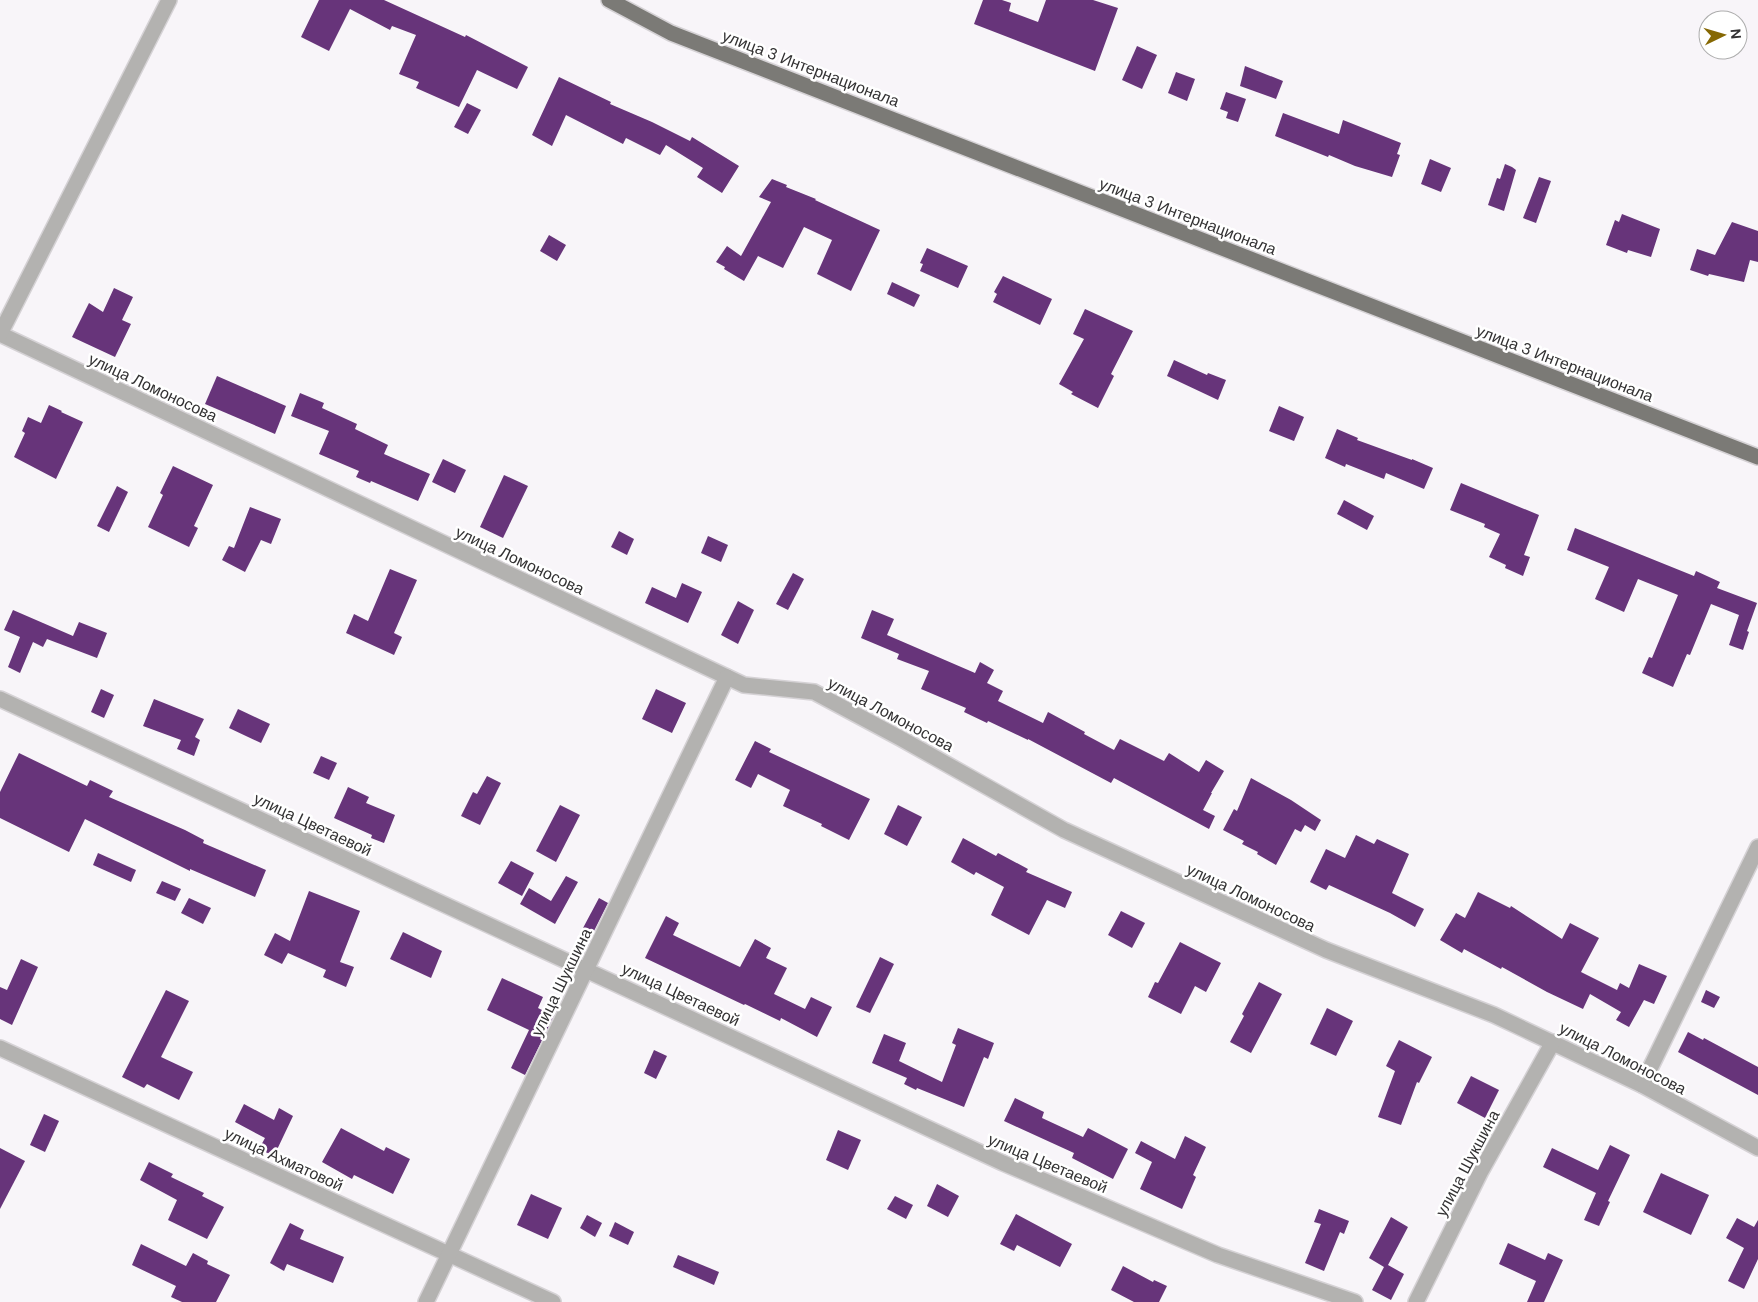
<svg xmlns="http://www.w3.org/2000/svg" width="1758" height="1302" font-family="'DM Sans',sans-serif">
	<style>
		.building { fill: #67347a }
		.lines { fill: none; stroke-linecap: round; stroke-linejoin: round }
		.minor-casing { stroke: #d5d2d5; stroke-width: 18 }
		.major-casing { stroke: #d5d2d5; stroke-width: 18 }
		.minor { stroke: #b3b2b0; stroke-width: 15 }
		.major { stroke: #7b7a76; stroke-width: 15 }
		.labels { text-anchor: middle; stroke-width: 5; stroke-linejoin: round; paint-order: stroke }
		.street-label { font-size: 16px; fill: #333233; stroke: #fff }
	</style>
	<rect width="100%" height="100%" fill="#f8f5f9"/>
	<g class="building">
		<path d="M319,0H384L465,37L466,35L528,67L517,89L477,70L459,107L416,88L419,82L399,74L416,35L392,26L390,30L350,9L329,51L301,37Z"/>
		<path d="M983,0H1002L1011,3L1009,11L1038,22L1046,0H1093L1118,8L1095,71L974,24Z"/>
		<path d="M1137,46L1157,55L1142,89L1122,80Z"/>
		<path d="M1245,66L1283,81L1276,99L1240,86Z"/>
		<path d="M1176,72L1195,79L1187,101L1168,93Z"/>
		<path d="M559,77L611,102L610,104L652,122L690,141L692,137L739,166L722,193L697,177L703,168L666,145L660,155L626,138L623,144L566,115L552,146L532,135Z"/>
		<path d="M1226,92L1246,99L1238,122L1226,118L1228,112L1220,109Z"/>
		<path d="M467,103L481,110L468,134L454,127Z"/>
		<path d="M1283,113L1339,134L1343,120L1401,143L1397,154L1400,155L1392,177L1355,166L1329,155L1328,157L1275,136Z"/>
		<path d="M1430,159L1451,168L1441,192L1421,184Z"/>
		<path d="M1505,164L1512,167L1516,170L1504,211L1488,205L1497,178L1500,179Z"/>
		<path d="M1539,177L1551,181L1536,223L1523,218Z"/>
		<path d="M772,179L787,185L786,187L816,199L815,200L880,230L851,291L817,274L832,240L804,227L783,268L758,256L744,281L724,269L725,267L716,262L727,246L741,256L771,202L759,197Z"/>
		<path d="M1622,214L1660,229L1651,257L1628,250L1627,253L1606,245L1615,220L1619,222Z"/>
		<path d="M1732,222L1758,231V262L1750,260L1744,282L1709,274L1708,276L1690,270L1697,249L1715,255Z"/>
		<path d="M549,235L566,245L557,261L540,251Z"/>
		<path d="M927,248L968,266L958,288L920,271L923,264L920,263Z"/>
		<path d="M1003,276L1052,299L1040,325L993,302L997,294L994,292Z"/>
		<path d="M892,282L920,295L914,307L887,294Z"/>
		<path d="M114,288L133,297L122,320L131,324L115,357L72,337L89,303L103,312Z"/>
		<path d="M1085,309L1133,331L1111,374L1114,376L1098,408L1071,394L1073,392L1059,384L1084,339L1073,334Z"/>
		<path d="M1174,360L1207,375L1208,373L1226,380L1218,400L1167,376Z"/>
		<path d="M217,376L286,406L275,434L205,404Z"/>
		<path d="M300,393L324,403L322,408L357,424L355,429L388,445L384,454L430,474L418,501L371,481L370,483L356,477L359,471L319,454L329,431L291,416Z"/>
		<path d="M49,405L62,411L61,412L83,422L56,479L14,457L25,433L22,431L28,417L41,423Z"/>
		<path d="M1279,406L1304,417L1294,441L1269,431Z"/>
		<path d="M1337,429L1358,438L1357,440L1412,460V459L1433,468L1424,489L1386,473L1384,479L1346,464L1345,467L1325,458Z"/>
		<path d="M443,459L466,470L455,493L432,482Z"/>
		<path d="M173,466L213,485L194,526L198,528L189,547L148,527L163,495L160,493Z"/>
		<path d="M504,475L528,486L503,538L480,527Z"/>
		<path d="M1461,483L1539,515L1524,555L1530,557L1523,576L1505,568L1506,565L1489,557L1500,534L1484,527L1485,524L1450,510Z"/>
		<path d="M117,486L128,492L109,532L97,526Z"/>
		<path d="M1344,500L1374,516L1367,530L1337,514Z"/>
		<path d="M250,507L281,519L271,544L261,540L245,572L222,560L229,546L234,548Z"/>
		<path d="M1575,528L1694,576L1696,571L1720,582L1717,588L1757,603L1747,631L1749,632L1743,650L1729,645L1739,615L1711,604L1690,655L1687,654L1673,687L1642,673L1649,657L1652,658L1678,595L1638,579L1624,612L1595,599L1609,567L1567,550Z"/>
		<path d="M619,531L634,539L627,555L611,547Z"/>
		<path d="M708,536L728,545L721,562L701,553Z"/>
		<path d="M390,569L417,580L394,633L402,637L394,655L346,633L354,614L368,621Z"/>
		<path d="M793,573L804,579L788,610L776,604Z"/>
		<path d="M682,583L702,592L688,623L645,603L652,587L676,598Z"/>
		<path d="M738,601L754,610L738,644L721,635Z"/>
		<path d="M13,610L73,636L79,622L107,633L97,658L47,639L43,647L33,642L20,673L8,667L20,637L4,630Z"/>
		<path d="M872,610L894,619L887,635L975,673L980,662L994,670L987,683L1003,691L998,701L1043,723L1048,712L1085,732L1084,734L1114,750L1120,739L1164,761L1169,753L1199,772L1206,760L1224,771L1211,793H1212L1203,810L1215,816L1209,829L1114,778L1111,783L1028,739V740L988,721L987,723L964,712L966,708L921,689L929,671L897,659L899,654L861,638Z"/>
		<path d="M101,689L114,695L104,718L91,712Z"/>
		<path d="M656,689L686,703L672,733L642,719Z"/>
		<path d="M154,699L204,719L195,737L200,740L194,756L177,749L181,740L143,726Z"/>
		<path d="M238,709L270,724L261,743L229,728Z"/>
		<path d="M755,741L771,749L769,752L870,799L849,840L821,826L822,824L783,806L790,790L758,774L751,788L735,780Z"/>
		<path d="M19,753L87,786L90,780L113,791L109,797L185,830L204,840L203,843L266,870L255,897L190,869V871L85,819L69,852L0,818V792Z"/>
		<path d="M321,756L337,763L329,780L313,773Z"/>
		<path d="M487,776L501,783L480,825L461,816L473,792L477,794Z"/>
		<path d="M1251,778L1291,800L1321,820L1315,831L1305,825L1301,832L1295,829L1276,865L1257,854L1258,852L1242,844L1244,841L1223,830L1234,809L1237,811Z"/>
		<path d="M348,787L369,797L366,803L395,815L384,843L371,838L372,835L334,818Z"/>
		<path d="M560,805L580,815L556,862L536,851Z"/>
		<path d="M898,805L922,817L907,846L884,834Z"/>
		<path d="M1356,835L1374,844L1377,839L1409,854L1392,893L1424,909L1415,927L1390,913L1329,885L1326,890L1310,882L1326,849L1345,858Z"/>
		<path d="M963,838L996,856L998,853L1028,869L1026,872L1072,892L1065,908L1047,900L1029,935L991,915L1004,887L976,872L974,875L951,862Z"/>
		<path d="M98,853L136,870L131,882L93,865Z"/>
		<path d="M511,861L534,873L522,896L498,883Z"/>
		<path d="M566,876L578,882L555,924L520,904L529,888L551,901Z"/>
		<path d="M162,881L181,889L175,901L156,893Z"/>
		<path d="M309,891L360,911L340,962L354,967L346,987L323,977L326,970L288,953L282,964L264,955L275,933L290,941Z"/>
		<path d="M1478,892L1510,908L1511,906L1562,939L1570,923L1599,938L1581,972L1617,990L1620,983L1629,988L1639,964L1667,976L1654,1004L1644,1000L1629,1027L1616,1020L1621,1012L1590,994L1583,1009L1547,992L1502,967L1501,969L1464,949L1462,953L1440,940L1456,913L1465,918Z"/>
		<path d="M189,898L211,908L203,924L181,913Z"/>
		<path d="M599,898L608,903L593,933L583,928Z"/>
		<path d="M1121,911L1145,923L1132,948L1108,935Z"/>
		<path d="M666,916L679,923L673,935L740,967L755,939L771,948L766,958L787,968L774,994L805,1009L811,997L832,1007L817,1037L781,1018L780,1021L745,1004L744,1005L645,958Z"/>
		<path d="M403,932L442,951L431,978L390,959Z"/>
		<path d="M1180,942L1221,963L1206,992L1195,986L1181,1014L1148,997L1155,982L1158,983Z"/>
		<path d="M880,957L894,964L870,1013L856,1007Z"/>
		<path d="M21,959L38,967L12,1025L0,1019V987L7,990Z"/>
		<path d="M502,978L543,997L538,1008L554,1016L525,1075L511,1068L529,1030L487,1010Z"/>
		<path d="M1259,982L1282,994L1251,1053L1230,1042L1244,1016L1242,1014Z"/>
		<path d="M166,990L189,1001L161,1057L193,1072L179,1100L147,1084L144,1088L122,1077Z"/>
		<path d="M1706,990L1720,997L1714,1008L1701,1002Z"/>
		<path d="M1327,1008L1353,1021L1336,1056L1310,1044Z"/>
		<path d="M958,1028L994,1043L988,1059L984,1057L964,1107L917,1088L916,1090L904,1084L907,1078L872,1063L884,1034L906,1043L899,1061L942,1082L956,1045L952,1043Z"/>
		<path d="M1688,1032L1703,1040L1704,1038L1758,1067V1095L1678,1052Z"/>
		<path d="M1399,1040L1432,1057L1419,1083L1417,1082L1401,1125L1378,1117L1395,1071L1386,1066Z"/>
		<path d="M654,1050L667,1056L656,1079L644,1073Z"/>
		<path d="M1471,1076L1499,1090L1485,1118L1457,1103Z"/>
		<path d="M1015,1098L1044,1112L1042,1118L1083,1137L1088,1128L1128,1149L1113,1179L1072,1158L1074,1153L1004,1121Z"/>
		<path d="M244,1104L274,1120L279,1108L293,1116L274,1156L259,1149L265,1138L235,1122Z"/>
		<path d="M44,1114L59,1121L45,1152L30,1145Z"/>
		<path d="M341,1128L384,1151L386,1147L410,1159L393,1194L354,1175L352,1179L322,1162Z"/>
		<path d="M838,1130L861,1140L848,1170L826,1160Z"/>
		<path d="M1185,1136L1206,1147L1193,1175L1196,1177L1182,1209L1140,1189L1152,1162L1135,1153L1141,1141L1175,1159Z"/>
		<path d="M1610,1145L1630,1155L1608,1201L1610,1202L1599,1226L1584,1220L1596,1193L1543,1167L1552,1148L1598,1170Z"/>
		<path d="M0,1148L25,1161L0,1209Z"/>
		<path d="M149,1162L173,1174L171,1177L204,1193L202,1196L224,1207L207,1239L168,1220L177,1200L140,1180Z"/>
		<path d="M1661,1173L1709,1195L1691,1235L1643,1212Z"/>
		<path d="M937,1184L959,1196L948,1217L927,1206Z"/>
		<path d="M531,1194L562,1208L548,1239L517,1225Z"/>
		<path d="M895,1196L913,1205L906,1219L887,1209Z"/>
		<path d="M1319,1209L1349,1221L1344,1234L1340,1232L1324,1271L1305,1263L1321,1224L1314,1222Z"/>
		<path d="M1016,1214L1072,1244L1060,1267L1017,1245L1014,1251L1000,1244Z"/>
		<path d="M587,1215L602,1223L595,1237L580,1228Z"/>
		<path d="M1391,1217L1408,1227L1388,1265L1404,1274L1391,1300L1372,1290L1384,1267L1369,1258Z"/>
		<path d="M1737,1218L1754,1227L1758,1220V1259L1744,1289L1728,1281L1744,1248L1726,1238Z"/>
		<path d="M615,1222L634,1232L628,1245L609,1236Z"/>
		<path d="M290,1223L304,1230L300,1239L344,1257L333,1283L287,1264L284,1271L270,1263Z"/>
		<path d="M1508,1243L1545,1260L1548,1253L1563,1260L1544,1302H1527L1536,1281L1499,1264Z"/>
		<path d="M141,1244L186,1266L193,1253L208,1261L207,1264L230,1275L216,1302H182L171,1297L176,1286L132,1265Z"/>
		<path d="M678,1255L719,1272L714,1285L673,1267Z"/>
		<path d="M1123,1266L1153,1282L1154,1280L1167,1286L1159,1302H1134L1111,1290Z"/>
	</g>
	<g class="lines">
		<defs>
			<g id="minor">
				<path d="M0,334L744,685L814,692L900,738L1064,830L1326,950L1494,1015L1642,1085L1758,1148"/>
				<path d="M0,334L169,0"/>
				<path d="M0,699L1003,1163L1218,1255L1355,1302"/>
				<path d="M0,1048L553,1302"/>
				<path d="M1642,1085L1758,847"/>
				<path d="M426,1302L727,677"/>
				<path d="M1416,1302L1481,1171L1553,1042"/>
			</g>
			<path id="major" d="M609,0L671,33L1758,457"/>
		</defs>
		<use href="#minor" class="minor-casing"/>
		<use href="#major" class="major-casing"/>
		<use href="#minor" class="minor"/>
		<use href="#major" class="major"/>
	</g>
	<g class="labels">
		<g class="street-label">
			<text transform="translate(811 68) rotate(21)" y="6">улица 3 Интернационала</text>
			<text transform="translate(1188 216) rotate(21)" y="6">улица 3 Интернационала</text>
			<text transform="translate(1565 363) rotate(21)" y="6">улица 3 Интернационала</text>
			<text transform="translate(153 387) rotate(25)" y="6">улица Ломоносова</text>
			<text transform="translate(520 560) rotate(25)" y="6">улица Ломоносова</text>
			<text transform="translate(891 714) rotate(28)" y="6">улица Ломоносова</text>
			<text transform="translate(313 824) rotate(25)" y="6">улица Цветаевой</text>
			<text transform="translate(1251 897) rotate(25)" y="6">улица Ломоносова</text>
			<text transform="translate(561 982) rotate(-64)" y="6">улица Шукшина</text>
			<text transform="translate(681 994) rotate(25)" y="6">улица Цветаевой</text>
			<text transform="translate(1623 1058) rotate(27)" y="6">улица Ломоносова</text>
			<text transform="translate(284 1159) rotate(25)" y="6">улица Ахматовой</text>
			<text transform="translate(1048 1163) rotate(23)" y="6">улица Цветаевой</text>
			<text transform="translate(1467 1163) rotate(-62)" y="6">улица Шукшина</text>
		</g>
	</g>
	<g transform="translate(1723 35) rotate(85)"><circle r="24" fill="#ffffff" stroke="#adadad"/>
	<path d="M0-4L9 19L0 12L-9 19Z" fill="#866803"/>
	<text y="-8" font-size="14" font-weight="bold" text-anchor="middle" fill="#333233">N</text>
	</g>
</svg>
